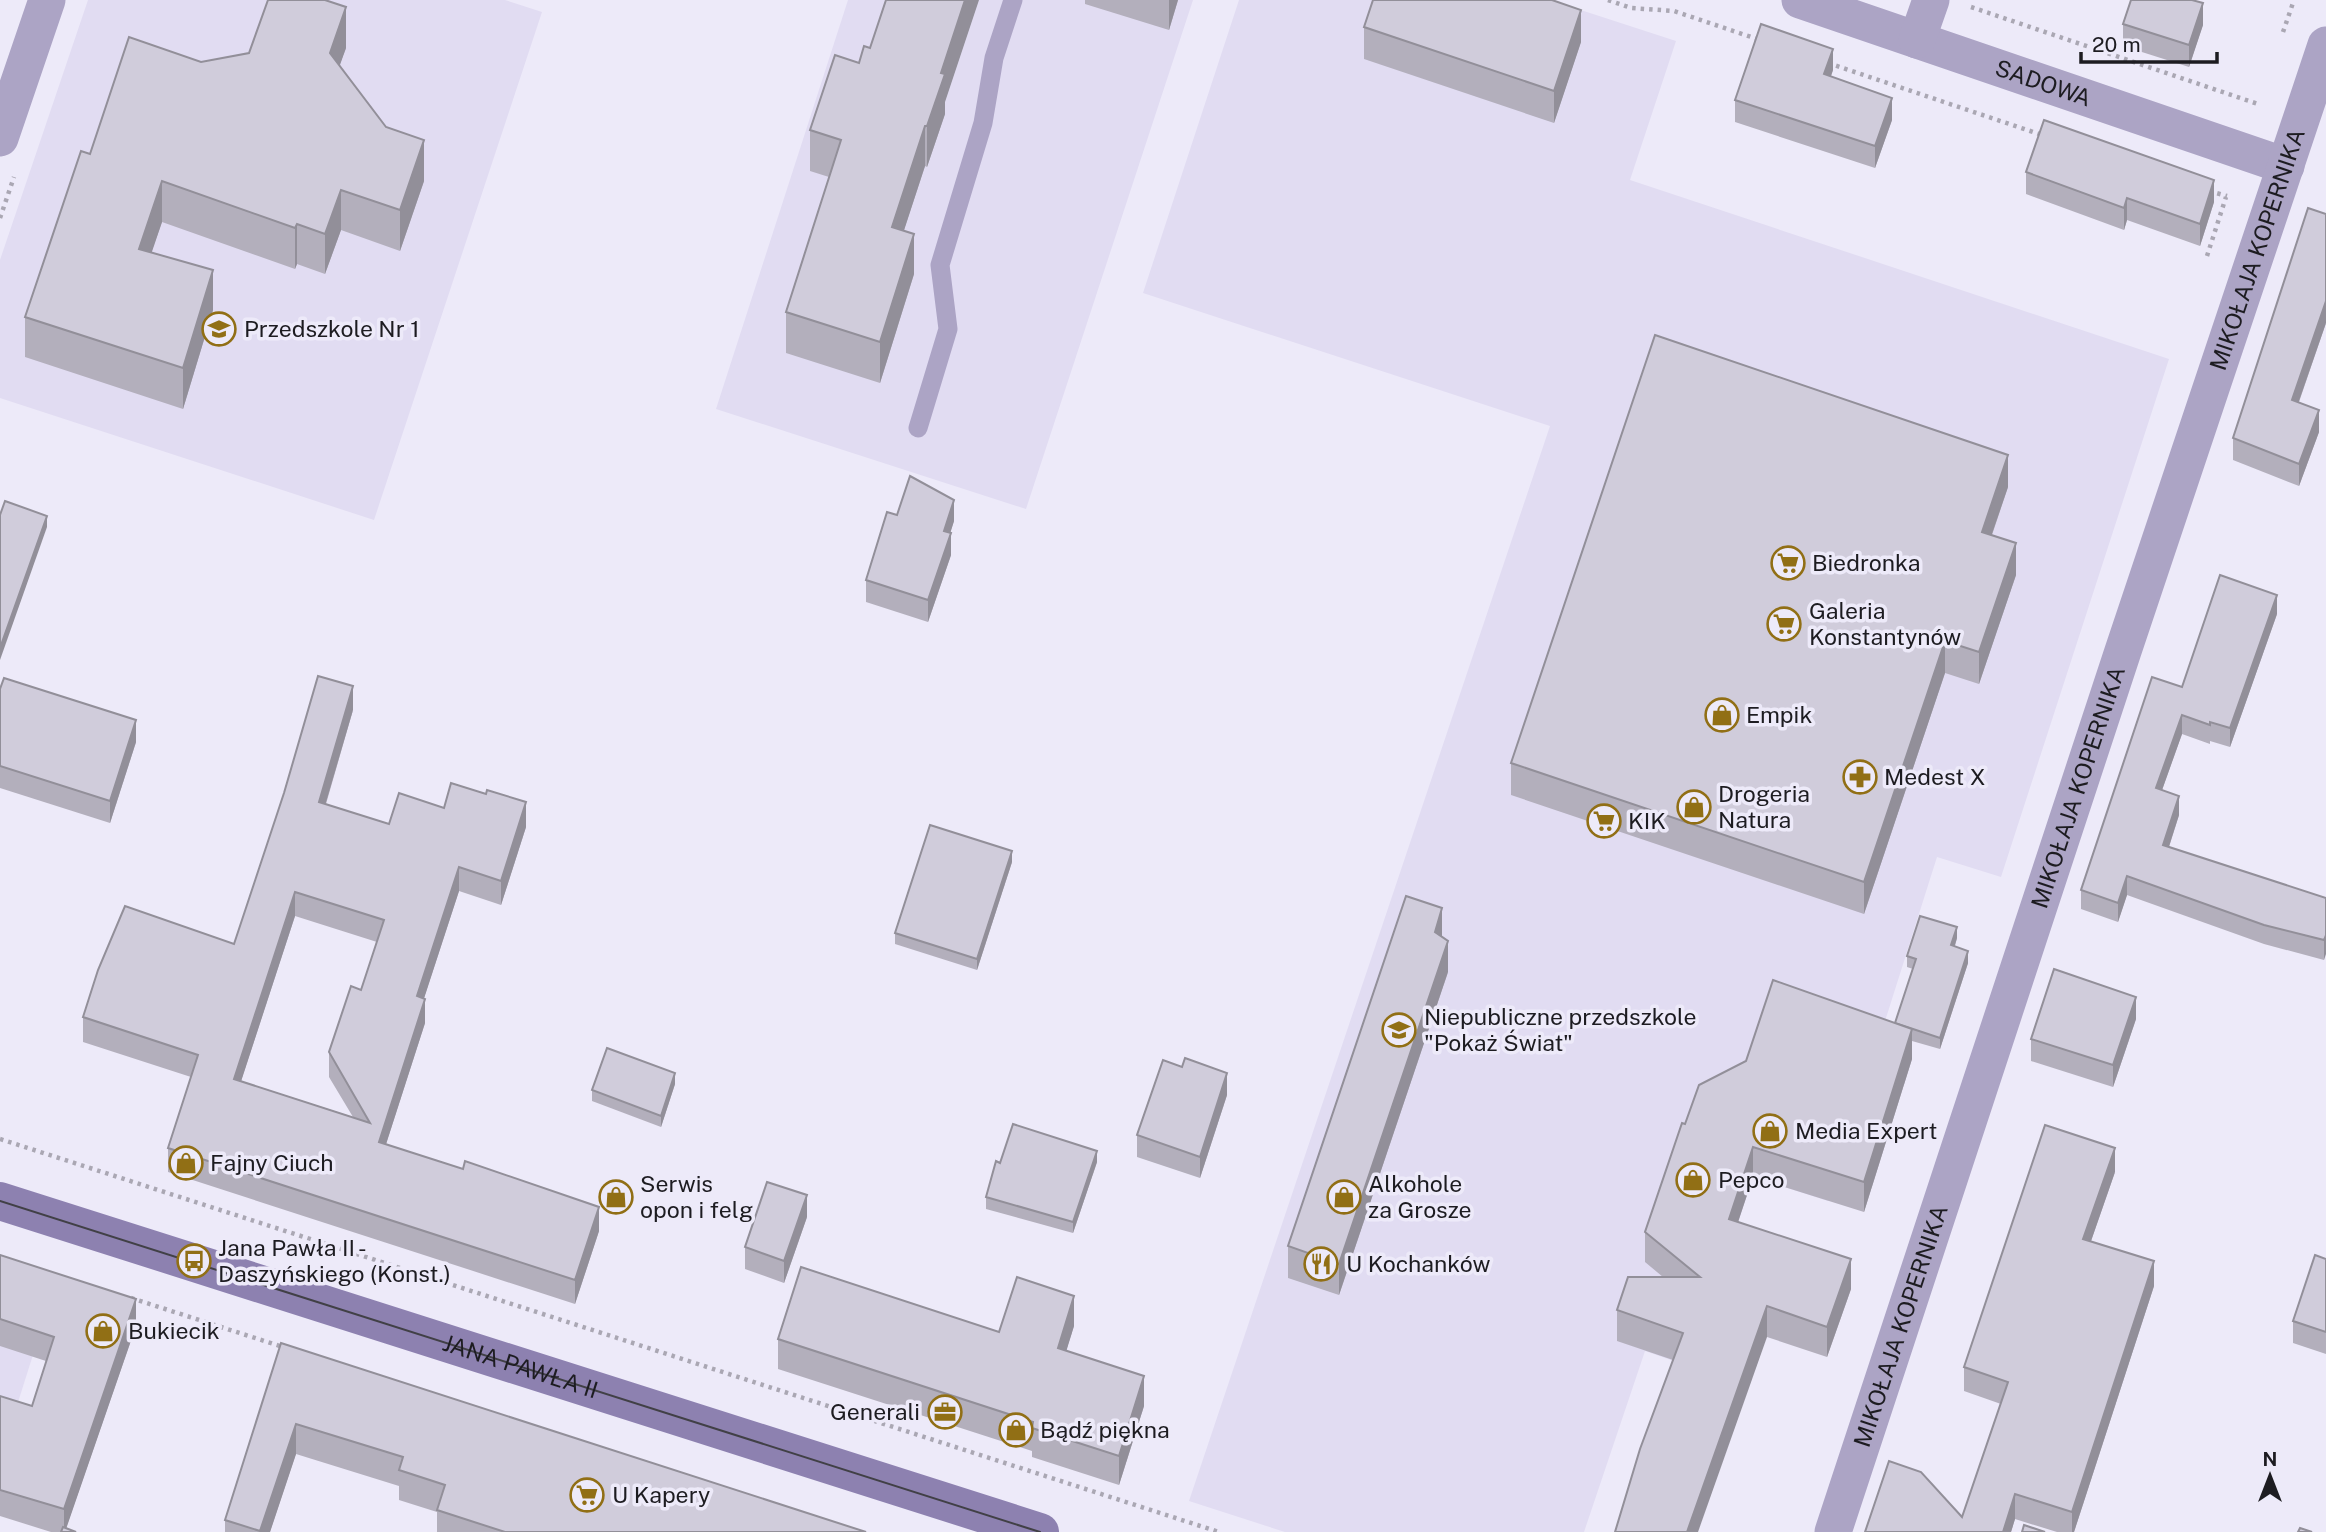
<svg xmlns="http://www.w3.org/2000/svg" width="2326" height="1532" font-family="'Public Sans',sans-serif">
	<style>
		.built { fill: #e1dcf2 }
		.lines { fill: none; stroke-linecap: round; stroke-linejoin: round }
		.path { stroke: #aaa7b3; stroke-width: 4.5; stroke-dasharray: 3.5 5; stroke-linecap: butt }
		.service { stroke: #aca4c5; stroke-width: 19 }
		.minor { stroke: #aca4c5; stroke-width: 37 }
		.secondary { stroke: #8d81b0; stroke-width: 38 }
		.tram { stroke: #414046; stroke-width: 2 }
		.wall { fill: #b3afbc; fill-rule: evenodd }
		.shaded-wall { fill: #928f99 }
		.building { fill: #d0ccdb; stroke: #928f99; stroke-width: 2; fill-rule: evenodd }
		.labels { text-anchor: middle; stroke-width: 7; stroke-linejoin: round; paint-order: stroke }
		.street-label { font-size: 23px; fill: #1d1c21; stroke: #edeaf9 }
		.poi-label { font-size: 23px; fill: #1d1c21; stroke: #edeaf9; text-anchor: start }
	</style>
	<rect width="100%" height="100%" fill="#edeaf9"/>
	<g class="built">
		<path d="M88,0H505L542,12L374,520L0,398V260Z"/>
		<path d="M848,0H1193L1026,509L716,409Z"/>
		<path d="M1239,0H1550L1676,41L1630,180L2169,359L2001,877L1937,857L1828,1201L1753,1177L1691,1367L1645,1351L1584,1532H1285L1189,1501L1550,426L1143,293Z"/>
		<path d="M0,1281L51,1298L0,1459Z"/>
	</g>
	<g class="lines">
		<g class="path">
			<path d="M1608,0L1631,8L1674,11L1760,40"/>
			<path d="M1971,7L2258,104"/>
			<path d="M2283,32L2294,0"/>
			<path d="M1828,63L2045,136"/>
			<path d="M2209,191L2227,196"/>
			<path d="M0,218L14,177"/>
			<path d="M2207,256L2226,197"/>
			<path d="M0,1139L1219,1532"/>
			<path d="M131,1298L283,1347"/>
		</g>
		<path class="service" d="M918,428L948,329L940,265L983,123L994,58L1013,0"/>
		<g class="minor">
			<path id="s1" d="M1800,0L2286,166"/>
			<path d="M1917,40L1931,0"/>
			<path d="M0,138L47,0"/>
			<path id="s2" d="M1833,1532L2123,651L2326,45"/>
		</g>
		<path class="secondary" id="s3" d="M0,1201L1040,1532"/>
		<path class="tram" d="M0,1201L1040,1532"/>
	</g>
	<g class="wall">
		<path d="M1085,0H1178L1169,30L1085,4Z"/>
		<path d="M2123,24L2203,25L2189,67L2123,46Z"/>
		<path d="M1364,27L1581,42L1554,123L1364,59Z"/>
		<path d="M346,48L339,66L424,181L400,251L341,230L325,274L297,264L295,269L162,222L151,253L213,310L183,409L25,357V317L90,154L201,62Z"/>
		<path d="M1833,70L1831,76L1892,120L1875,168L1735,122V100Z"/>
		<path d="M945,102V114L927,167L925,166L904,230L914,274L880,383L786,353V312L829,177L810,171V130Z"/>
		<path d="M2026,172L2214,202L2200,246L2127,220L2124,230L2026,194Z"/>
		<path d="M2326,323L2299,402L2319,432L2299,486L2233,460V438Z"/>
		<path d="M2008,487L1992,535L2016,575L1979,684L1945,673L1864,914L1511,795V763Z"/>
		<path d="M897,515L954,521L950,533L951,555L928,622L866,602V580Z"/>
		<path d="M2277,614L2230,747L2210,741V744L2182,734L2162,790L2179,815L2169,847L2326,898L2324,960L2264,944L2127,895L2118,922L2081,909V890L2182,687Z"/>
		<path d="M0,689L136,742L110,823L0,788Z"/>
		<path d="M353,710L326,804L389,824L444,808L526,827L501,905L459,891L424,998L425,1023L386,1144L599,1231L575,1304L168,1172V1148L191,1077L83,1042V1017L234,944ZM295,916L377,942L361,990L329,1052V1077L353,1117L241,1081Z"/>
		<path d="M1012,862L977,970L895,944V933Z"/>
		<path d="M1957,938L1955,946L1968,963L1940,1049L1912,1041V1059L1864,1212L1753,1177L1738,1222L1851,1289L1827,1357L1767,1337L1673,1360L1617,1341V1310L1663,1277L1645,1262V1232L1685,1124L1895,1023L1913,969L1907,967V956Z"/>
		<path d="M1448,972L1339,1295L1288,1278V1246Z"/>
		<path d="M2136,1019L2113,1087L2031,1061V1039Z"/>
		<path d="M675,1084L661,1127L592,1101V1090Z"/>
		<path d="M1227,1095L1200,1178L1137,1157V1135Z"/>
		<path d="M1097,1162L1073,1233L986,1209V1197Z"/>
		<path d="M2115,1172L2091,1241L2154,1286L2074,1532H2057L2015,1519L2011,1532H1865L1962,1517L2001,1404L1964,1391V1367Z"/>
		<path d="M807,1217L784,1283L745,1269V1247Z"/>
		<path d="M0,1255L136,1326L66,1528L76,1532H51L0,1516V1396L32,1406L46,1361L0,1346Z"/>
		<path d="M2326,1259V1354L2293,1343V1321Z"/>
		<path d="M1074,1326L1066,1351L1144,1406L1119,1485L1032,1457V1451L778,1369V1339L999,1332Z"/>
		<path d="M281,1343L866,1532H437V1512L399,1500V1486L296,1454L270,1532H225V1520Z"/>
	</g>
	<g class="shaded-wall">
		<path d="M965,0H979L945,102V114L927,167V126L941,73Z"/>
		<path d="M1169,0H1178L1169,30Z"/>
		<path d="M2203,3V25L2189,67V45Z"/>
		<path d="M346,7V48L330,93V53Z"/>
		<path d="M1581,10V42L1554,123V91Z"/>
		<path d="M1833,49V70L1824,96V74Z"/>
		<path d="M1892,98V120L1875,168V146Z"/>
		<path d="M925,126V166L892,267V227Z"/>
		<path d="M424,140V181L400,251V210Z"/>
		<path d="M2214,180V202L2200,246V224Z"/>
		<path d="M162,181V222L139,290V249Z"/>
		<path d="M341,190V230L325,274V234Z"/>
		<path d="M2127,198V220L2124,230V208Z"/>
		<path d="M297,224V264L295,269V228Z"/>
		<path d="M914,234V274L880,383V342Z"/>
		<path d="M213,270V310L183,409V368Z"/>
		<path d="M2326,301V323L2292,421V400Z"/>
		<path d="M2319,410V432L2299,486V464Z"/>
		<path d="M2008,455V487L1982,563V532Z"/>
		<path d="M954,500V521L944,553V531Z"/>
		<path d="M47,516V527L0,660V648Z"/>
		<path d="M951,533V555L928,622V600Z"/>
		<path d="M2016,543V575L1979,684V652Z"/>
		<path d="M2277,595V614L2230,747V728Z"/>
		<path d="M1945,641V673L1864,914V882Z"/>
		<path d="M353,686V710L319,826V802Z"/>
		<path d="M2182,715V734L2156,807V788Z"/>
		<path d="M136,720V742L110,823V801Z"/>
		<path d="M2179,796V815L2163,865V845Z"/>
		<path d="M526,802V827L501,905V881Z"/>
		<path d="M1012,851V862L977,970V959Z"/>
		<path d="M459,867V891L417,1020V996Z"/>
		<path d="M2127,876V895L2118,922V903Z"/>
		<path d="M295,892V916L234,1103V1079Z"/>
		<path d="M1442,908V940L1435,932Z"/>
		<path d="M1957,927V938L1951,957V945Z"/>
		<path d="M2326,935V954L2324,960V940Z"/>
		<path d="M1448,941V972L1339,1295V1264Z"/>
		<path d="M1968,951V963L1940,1049V1038Z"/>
		<path d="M2136,997V1019L2113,1087V1065Z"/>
		<path d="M425,999V1023L379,1166V1142Z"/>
		<path d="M1912,1029V1059L1864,1212V1182Z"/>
		<path d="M675,1073V1084L661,1127V1116Z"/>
		<path d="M1227,1073V1095L1200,1178V1157Z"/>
		<path d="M1753,1147V1177L1729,1249V1219Z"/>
		<path d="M2115,1148V1172L2083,1264V1239Z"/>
		<path d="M1097,1151V1162L1073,1233V1222Z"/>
		<path d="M807,1195V1217L784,1283V1261Z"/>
		<path d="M599,1207V1231L575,1304V1280Z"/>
		<path d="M1851,1259V1289L1827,1357V1327Z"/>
		<path d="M2154,1261V1286L2074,1532H2072V1512Z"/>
		<path d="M1074,1296V1326L1058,1378V1348Z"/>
		<path d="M136,1299V1326L65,1532H64V1509Z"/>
		<path d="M1767,1306V1337L1698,1532H1687Z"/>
		<path d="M1144,1376V1406L1119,1485V1456Z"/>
		<path d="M296,1424V1454L270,1532H260Z"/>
		<path d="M2015,1494V1519L2011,1532H2003Z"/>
	</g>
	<g class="building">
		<path d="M268,0H325L346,7L330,53L386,127L424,140L400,210L341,190L325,234L297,224L295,228L162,181L139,249L213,270L183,368L25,317L81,151L90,154L129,37L201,62L249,53Z"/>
		<path d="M886,0H965L941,73L945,74L927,126H925L892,227L914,234L880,342L786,312L841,140L810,130L835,55L859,63L864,46L870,48Z"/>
		<path d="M1373,0H1552L1581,10L1554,91L1364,27Z"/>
		<path d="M2131,0H2192L2203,3L2189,45L2123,24Z"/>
		<path d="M1761,24L1833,49L1824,74L1892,98L1875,146L1735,100Z"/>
		<path d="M2044,120L2214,180L2200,224L2127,198L2124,208L2026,172Z"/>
		<path d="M2308,208L2326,214V301L2292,400L2319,410L2299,464L2233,438Z"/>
		<path d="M1655,335L2008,455L1982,532L2016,543L1979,652L1945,641L1864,882L1511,763Z"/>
		<path d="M910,476L954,500L944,531L951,533L928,600L866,580L887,512L897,515Z"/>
		<path d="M5,501L47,516L0,648V515Z"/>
		<path d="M2220,575L2277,595L2230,728L2210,722V725L2182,715L2156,788L2179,796L2163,845L2326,898V935L2324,940L2264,925L2127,876L2118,903L2081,890L2152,677L2182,687Z"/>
		<path d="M318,676L353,686L319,802L389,824L399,793L444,808L451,783L486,794L487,790L526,802L501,881L459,867L417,996L425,999L379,1142L463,1169L465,1161L599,1207L575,1280L168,1148L198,1055L83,1017L98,970L125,906L234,944L284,793ZM295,892L384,920L361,990L351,986L329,1052L370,1123L234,1079Z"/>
		<path d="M4,678L136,720L110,801L0,766V689Z"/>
		<path d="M930,825L1012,851L977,959L895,933Z"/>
		<path d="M1406,896L1442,908L1435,932L1448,941L1339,1264L1288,1246Z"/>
		<path d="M1920,916L1957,927L1951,945L1968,951L1940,1038L1895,1023L1916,959L1907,956Z"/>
		<path d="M2054,969L2136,997L2113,1065L2031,1039Z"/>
		<path d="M1773,980L1912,1029L1864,1182L1753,1147L1729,1219L1851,1259L1827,1327L1767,1306L1687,1532H1615L1640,1449L1683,1333L1617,1310L1628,1277H1700L1645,1232L1682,1123L1685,1124L1699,1085L1746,1061Z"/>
		<path d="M607,1048L675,1073L661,1116L592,1090Z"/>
		<path d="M1185,1058L1227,1073L1200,1157L1137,1135L1163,1060L1182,1067Z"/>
		<path d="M1013,1124L1097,1151L1073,1222L986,1197L996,1161L1000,1163Z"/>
		<path d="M2045,1125L2115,1148L2083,1239L2154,1261L2072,1512L2015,1494L2003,1532H1865L1889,1461L1921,1472L1962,1517L2008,1382L1964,1367Z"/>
		<path d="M767,1182L807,1195L784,1261L745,1247Z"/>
		<path d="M0,1255L136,1299L64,1509L0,1490V1396L32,1406L54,1337L0,1319Z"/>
		<path d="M2315,1255L2326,1259V1332L2293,1321Z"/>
		<path d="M801,1267L999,1332L1017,1277L1074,1296L1058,1348L1144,1376L1119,1456L1032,1428L1033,1422L778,1339Z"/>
		<path d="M281,1343L866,1532H505L437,1510L445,1485L399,1470L403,1457L296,1424L260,1531L225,1520Z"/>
		<path d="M2024,1525L2045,1532H2022Z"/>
		<path d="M63,1527L76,1532H61Z"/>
		<path d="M2300,1528L2312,1532H2298Z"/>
	</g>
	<defs>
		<symbol id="school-ring" viewBox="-11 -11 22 22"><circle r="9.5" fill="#edeaf9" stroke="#916f15" stroke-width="1.5"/><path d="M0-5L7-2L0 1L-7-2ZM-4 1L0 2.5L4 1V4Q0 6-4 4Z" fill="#916f15"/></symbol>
		<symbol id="supermarket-ring" viewBox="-11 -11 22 22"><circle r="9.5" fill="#edeaf9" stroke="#916f15" stroke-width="1.5"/><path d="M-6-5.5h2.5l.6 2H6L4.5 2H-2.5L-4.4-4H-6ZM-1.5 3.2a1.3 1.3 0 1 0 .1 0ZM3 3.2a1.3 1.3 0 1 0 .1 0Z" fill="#916f15"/></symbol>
		<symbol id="shop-ring" viewBox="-11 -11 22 22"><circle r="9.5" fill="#edeaf9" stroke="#916f15" stroke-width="1.5"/><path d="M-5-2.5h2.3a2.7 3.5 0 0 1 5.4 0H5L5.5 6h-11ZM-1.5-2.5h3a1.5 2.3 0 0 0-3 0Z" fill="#916f15"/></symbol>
		<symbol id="pharmacy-ring" viewBox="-11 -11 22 22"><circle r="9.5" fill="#edeaf9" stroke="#916f15" stroke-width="1.5"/><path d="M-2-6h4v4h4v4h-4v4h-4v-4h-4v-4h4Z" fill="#916f15"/></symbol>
		<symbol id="bus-ring" viewBox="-11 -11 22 22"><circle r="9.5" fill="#edeaf9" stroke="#916f15" stroke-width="1.5"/><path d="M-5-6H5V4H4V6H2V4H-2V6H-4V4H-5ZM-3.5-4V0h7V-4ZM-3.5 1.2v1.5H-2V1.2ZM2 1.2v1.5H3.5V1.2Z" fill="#916f15"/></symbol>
		<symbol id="restaurant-ring" viewBox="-11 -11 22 22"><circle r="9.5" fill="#edeaf9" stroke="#916f15" stroke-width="1.5"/><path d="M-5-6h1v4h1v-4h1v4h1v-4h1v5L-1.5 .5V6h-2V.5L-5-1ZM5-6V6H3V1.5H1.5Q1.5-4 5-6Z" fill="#916f15"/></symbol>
		<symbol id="office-ring" viewBox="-11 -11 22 22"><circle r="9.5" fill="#edeaf9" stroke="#916f15" stroke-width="1.5"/><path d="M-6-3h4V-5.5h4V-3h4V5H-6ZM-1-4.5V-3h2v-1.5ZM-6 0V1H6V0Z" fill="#916f15"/></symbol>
	</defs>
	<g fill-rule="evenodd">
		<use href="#school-ring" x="200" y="310" width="38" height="38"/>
		<use href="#supermarket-ring" x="1769" y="544" width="38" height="38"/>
		<use href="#supermarket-ring" x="1765" y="605" width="38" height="38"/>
		<use href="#shop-ring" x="1703" y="696" width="38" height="38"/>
		<use href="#pharmacy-ring" x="1841" y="758" width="38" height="38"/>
		<use href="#shop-ring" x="1675" y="788" width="38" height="38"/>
		<use href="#supermarket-ring" x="1585" y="802" width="38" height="38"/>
		<use href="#school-ring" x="1380" y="1011" width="38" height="38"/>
		<use href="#shop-ring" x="1751" y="1112" width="38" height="38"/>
		<use href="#shop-ring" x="167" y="1144" width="38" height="38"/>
		<use href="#shop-ring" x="1674" y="1161" width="38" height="38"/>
		<use href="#shop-ring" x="597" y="1178" width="38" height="38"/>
		<use href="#shop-ring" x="1325" y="1178" width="38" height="38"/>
		<use href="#bus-ring" x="175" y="1242" width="38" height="38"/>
		<use href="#restaurant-ring" x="1302" y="1245" width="38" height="38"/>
		<use href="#shop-ring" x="84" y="1312" width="38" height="38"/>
		<use href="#office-ring" x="926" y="1393" width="38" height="38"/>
		<use href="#shop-ring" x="997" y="1411" width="38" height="38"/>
		<use href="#supermarket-ring" x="568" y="1476" width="38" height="38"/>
	</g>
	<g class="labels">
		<g class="street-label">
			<text dy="8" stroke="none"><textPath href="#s1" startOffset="257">SADOWA</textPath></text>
			<text dy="8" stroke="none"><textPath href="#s2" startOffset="1351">MIKOŁAJA KOPERNIKA</textPath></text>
			<text dy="8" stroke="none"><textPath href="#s2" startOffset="784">MIKOŁAJA KOPERNIKA</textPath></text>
			<text dy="8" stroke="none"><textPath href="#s2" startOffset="217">MIKOŁAJA KOPERNIKA</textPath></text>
			<text dy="8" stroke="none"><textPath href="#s3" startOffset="546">JANA PAWŁA II</textPath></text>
		</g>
		<g class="poi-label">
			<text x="244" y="337">Przedszkole Nr 1</text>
			<text x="1812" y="571">Biedronka</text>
			<text x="1809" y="619">Galeria<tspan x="1809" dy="26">Konstantynów</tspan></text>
			<text x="1746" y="723">Empik</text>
			<text x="1884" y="785">Medest X</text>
			<text x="1718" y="802">Drogeria<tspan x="1718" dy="26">Natura</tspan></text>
			<text x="1628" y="829">KIK</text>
			<text x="1424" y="1025">Niepubliczne przedszkole<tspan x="1424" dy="26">"Pokaż Świat"</tspan></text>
			<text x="1795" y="1139">Media Expert</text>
			<text x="210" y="1171">Fajny Ciuch</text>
			<text x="1718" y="1188">Pepco</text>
			<text x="640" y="1192">Serwis<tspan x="640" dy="26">opon i felg</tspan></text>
			<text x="1368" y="1192">Alkohole<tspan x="1368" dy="26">za Grosze</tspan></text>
			<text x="218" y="1256">Jana Pawła II -<tspan x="218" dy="26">Daszyńskiego (Konst.)</tspan></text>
			<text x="1346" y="1272">U Kochanków</text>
			<text x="128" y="1339">Bukiecik</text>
			<text x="920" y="1420" text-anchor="end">Generali</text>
			<text x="1040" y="1438">Bądź piękna</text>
			<text x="612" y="1503">U Kapery</text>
		</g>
	</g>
	<g transform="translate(2270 1476)" stroke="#edeaf9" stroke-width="5" paint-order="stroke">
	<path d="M0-5L12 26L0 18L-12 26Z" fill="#1d1c21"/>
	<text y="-10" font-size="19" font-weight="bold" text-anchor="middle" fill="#1d1c21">N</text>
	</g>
	<path d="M2081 52v10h136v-10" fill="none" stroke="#1d1c21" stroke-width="3.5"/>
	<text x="2092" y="52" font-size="21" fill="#1d1c21" stroke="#edeaf9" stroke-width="5" paint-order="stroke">20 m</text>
</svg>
